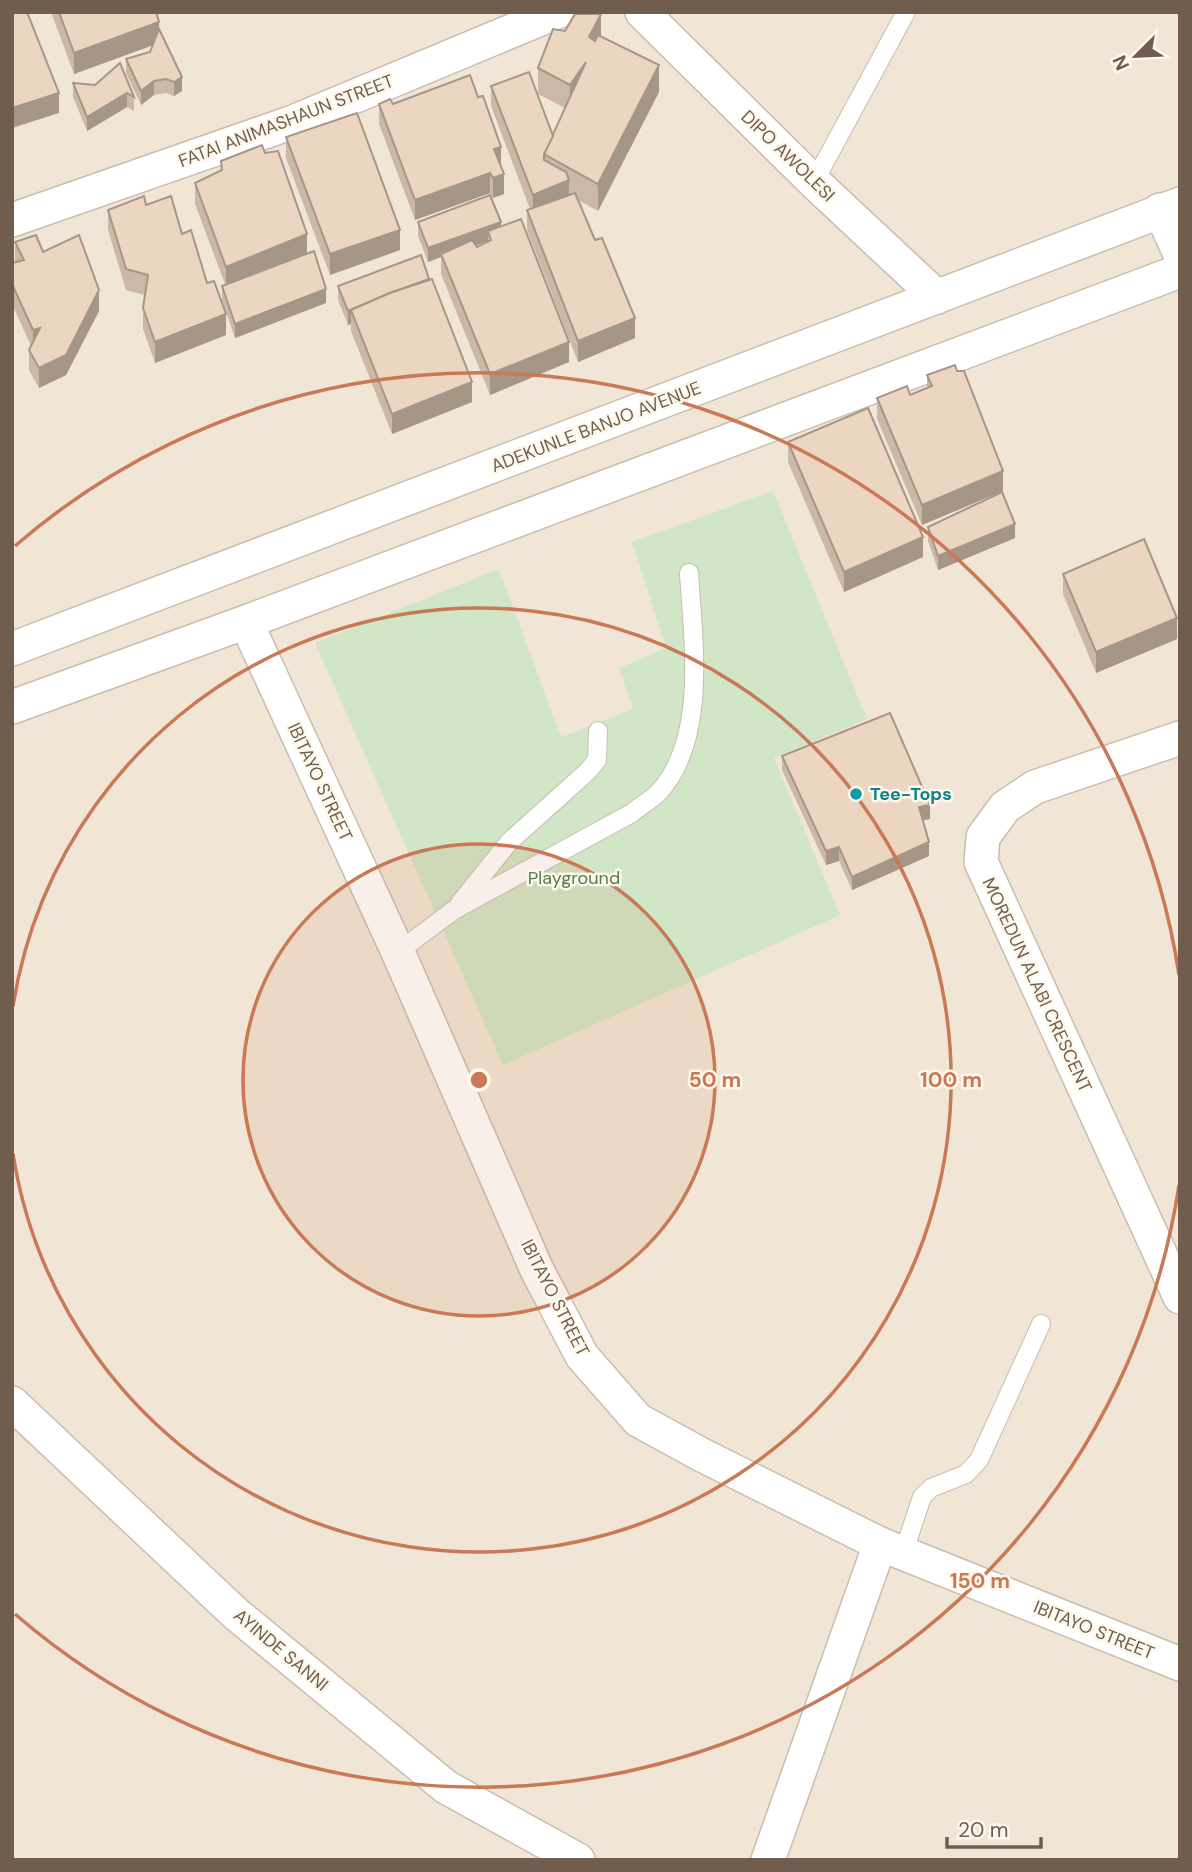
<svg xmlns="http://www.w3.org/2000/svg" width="1192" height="1872" font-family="'DM Sans',sans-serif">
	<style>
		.residential { fill: #f1e6d6 }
		.green { fill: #d1e6c6 }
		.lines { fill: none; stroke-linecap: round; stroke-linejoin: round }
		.lane-casing { stroke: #cbbcae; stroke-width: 20 }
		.street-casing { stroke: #cbbcae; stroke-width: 36 }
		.lane { stroke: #fff; stroke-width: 18 }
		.street { stroke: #fff; stroke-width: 33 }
		.wall { fill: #ccb8a6; fill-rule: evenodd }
		.shaded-wall { fill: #a69687 }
		.building { fill: #edd6c1; stroke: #a69687; stroke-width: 2 }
		.ring { fill: none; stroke: #c97956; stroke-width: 3.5 }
		.culture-dot { fill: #0f9aa8; stroke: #fdf8ec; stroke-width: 2.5 }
		.labels { text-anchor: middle; stroke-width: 5; stroke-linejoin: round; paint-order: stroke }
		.street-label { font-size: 18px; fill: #715d4e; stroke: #fdf8ec }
		.culture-label { font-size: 18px; font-weight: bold; fill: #0d838f; stroke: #fdf8ec; text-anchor: start }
		.park-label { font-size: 18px; fill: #547b4a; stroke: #fdf8ec }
		.centre { fill: #c97956; stroke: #fdf8ec; stroke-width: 3.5 }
		.ring-label { font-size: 21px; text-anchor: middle; font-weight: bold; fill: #c97956; stroke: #fdf8ec; stroke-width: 5; stroke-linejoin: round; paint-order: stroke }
	</style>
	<rect width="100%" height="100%" fill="#faf4e7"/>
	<rect class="residential" x="12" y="12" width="1168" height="1848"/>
	<path class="green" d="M773,491L867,719L774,758L840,915L503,1065L315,643L499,569L561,737L633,709L619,668L666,648L632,542Z"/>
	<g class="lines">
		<defs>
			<g id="lane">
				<path d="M814,182L906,12"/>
				<path d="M460,903L510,841L588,771L597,760L598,731"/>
				<path d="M398,952L454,910L632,813C640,806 651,800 658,793C708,740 693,639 689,573"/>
				<path d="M903,1554L922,1497L931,1488L966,1474L979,1460L1041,1324"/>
			</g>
			<g id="street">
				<path d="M642,12L814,182L937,297"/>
				<path d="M1160,210L1180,254"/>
				<path d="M12,220L293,122L557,12"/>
				<path d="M246,622L398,952L537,1270L582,1356L638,1420L702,1455L880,1544L1180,1664"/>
				<path d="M12,649L1180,204"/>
				<path d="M12,707L246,622L1180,271"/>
				<path d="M1180,738L1035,787L1005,807L983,837L981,862L1180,1297"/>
				<path d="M12,1403L235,1613L446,1787L578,1860"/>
				<path d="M768,1860L880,1544"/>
			</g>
		</defs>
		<use href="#lane" class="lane-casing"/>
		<use href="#street" class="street-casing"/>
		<use href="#lane" class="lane"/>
		<use href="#street" class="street"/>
	</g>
	<g class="wall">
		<path d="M51,12H156L159,29L182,91L174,96L166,93L154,95L141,105L126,73V59L150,52L153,45L74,74Z"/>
		<path d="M601,37L659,92L598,211L578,200L635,338L578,362L527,230V210L530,209L491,106V86L553,136L565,108L538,94V68Z"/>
		<path d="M120,63L134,97V111L127,107L87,131L73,97V83L95,85Z"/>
		<path d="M379,104H393L501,165L504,194L493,198L490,193L415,220L379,124Z"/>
		<path d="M286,137L400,250L330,275L286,158Z"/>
		<path d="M221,161L307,253L326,303L235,338L222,300V286L225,284L195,204V183L221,171Z"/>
		<path d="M146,205L182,234L207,283L226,335L155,363L143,329V308L145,295L126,290L108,230V210Z"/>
		<path d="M418,222L501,226L569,362L490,395L441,274V257L428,262L418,236ZM488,241L477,247L476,245Z"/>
		<path d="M15,242L43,252L99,311L66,375L39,388L29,370V350L31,346L12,304V263L15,262Z"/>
		<path d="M429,280L472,402L392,434L351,331V324L348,325L338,300V286Z"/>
		<path d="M927,375L1003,491L922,525L877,419V398L910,395L927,388Z"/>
		<path d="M788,442L923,557L844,592L788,462Z"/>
		<path d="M928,527L1015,538L938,570L928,541Z"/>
		<path d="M1063,574L1177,639L1096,673L1063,594Z"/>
		<path d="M782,756L930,819L923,820L929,856L852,890L839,861L826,865L782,770Z"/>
	</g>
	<g class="shaded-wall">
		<path d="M601,14V41L589,63V37Z"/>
		<path d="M159,22V43L74,74V53Z"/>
		<path d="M586,62L570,111V85Z"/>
		<path d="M659,65V92L598,211V184Z"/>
		<path d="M182,77V91L174,96V82Z"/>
		<path d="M154,81V95L141,105V91Z"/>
		<path d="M59,93V113L12,128V108Z"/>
		<path d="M127,93V107L87,131V117Z"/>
		<path d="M501,147V167L494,149Z"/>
		<path d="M490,173V193L415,220V200Z"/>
		<path d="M504,174V194L493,198V178Z"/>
		<path d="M569,180V200L533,215V195Z"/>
		<path d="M501,222V236L488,231V241L443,257L441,254V257L428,262V248Z"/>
		<path d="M400,230V250L330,275V254Z"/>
		<path d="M307,234V255L226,287V267Z"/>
		<path d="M429,279L351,310V324L348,325V311Z"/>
		<path d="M326,289V303L235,338V324Z"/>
		<path d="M99,290V311L66,375L39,388V368Z"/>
		<path d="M226,314V335L155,363V342Z"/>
		<path d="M635,318V338L578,362V341Z"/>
		<path d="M40,328L33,350V330Z"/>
		<path d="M569,342V362L490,395V374Z"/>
		<path d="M472,382V402L392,434V414Z"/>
		<path d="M1003,471V491L922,525V505Z"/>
		<path d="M1015,524V538L938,570V556Z"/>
		<path d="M923,537V557L844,592V572Z"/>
		<path d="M1177,618V639L1096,673V652Z"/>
		<path d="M930,805V819L919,821V807Z"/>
		<path d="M929,842V856L852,890V877Z"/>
		<path d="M839,847V861L826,865V851Z"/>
	</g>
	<g class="building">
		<path d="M12,12H27L59,93L12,108Z"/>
		<path d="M59,12H156L159,22L74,53Z"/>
		<path d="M575,14H601L589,37L595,41L598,35L659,65L598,184L544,154L586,62L570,85L538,68L553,29L565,31Z"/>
		<path d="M159,29L182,77L174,82L166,79L154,81L141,91L126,59L150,52Z"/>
		<path d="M120,63L134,97L127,93L87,117L73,83L95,85Z"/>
		<path d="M529,72L553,136L544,154V160L566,172L569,180L533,195L491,86Z"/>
		<path d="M470,75L478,97L483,96L501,147L494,149L504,174L493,178L490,173L415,200L379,104L390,99L393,104Z"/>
		<path d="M357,113L400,230L330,254L286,137Z"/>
		<path d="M262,145L265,153L278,151L307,234L226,267L195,183L222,170L221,161Z"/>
		<path d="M575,193L595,240L602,238L635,318L578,341L527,210Z"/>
		<path d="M490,195L501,222L428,248L418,222Z"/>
		<path d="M144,196L146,205L171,196L182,234L191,230L207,283L214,281L226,314L155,342L143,308L148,275L126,269L108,210Z"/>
		<path d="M521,219L569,342L490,374L441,254L472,240L477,247L491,240L488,231Z"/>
		<path d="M36,235L43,252L79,235L99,290L66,355L39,368L29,350L40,328L33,330L12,284V263L24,260L15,242Z"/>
		<path d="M314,251L326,289L235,324L222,286Z"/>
		<path d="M421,255L429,279L390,293L348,311L338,286Z"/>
		<path d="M432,279L472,382L392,414L351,310L390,293Z"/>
		<path d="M955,365L957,371H964L1003,471L922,505L877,398L907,386L910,395L932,386L927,375Z"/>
		<path d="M868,408L923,537L844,572L788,442Z"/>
		<path d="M1002,492L1015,524L938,556L928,527Z"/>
		<path d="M1144,539L1177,618L1096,652L1063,574Z"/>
		<path d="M890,713L930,805L919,807L929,842L852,877L839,847L826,851L782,756Z"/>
	</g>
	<circle cx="479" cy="1080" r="236" fill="#c97956" fill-opacity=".12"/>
	<g class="ring">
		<circle cx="479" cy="1080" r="236"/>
		<path d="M13 1006A472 472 0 1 1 13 1154"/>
		<path d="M1179 1185A708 708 0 0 1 15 1614M15 546A708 708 0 0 1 1179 975"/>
	</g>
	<circle class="culture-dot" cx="856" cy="794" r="7"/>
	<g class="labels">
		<g class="street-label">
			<text transform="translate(286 121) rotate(-21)" y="6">FATAI ANIMASHAUN STREET</text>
			<text transform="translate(788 156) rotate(44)" y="6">DIPO AWOLESI</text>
			<text transform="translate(596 427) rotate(-21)" y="6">ADEKUNLE BANJO AVENUE</text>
			<text transform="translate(320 782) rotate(65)" y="6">IBITAYO STREET</text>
			<text transform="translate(1037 985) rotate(65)" y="6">MOREDUN ALABI CRESCENT</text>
			<text transform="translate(555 1298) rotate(63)" y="6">IBITAYO STREET</text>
			<text transform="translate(1094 1630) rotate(22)" y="6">IBITAYO STREET</text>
			<text transform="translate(281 1650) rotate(40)" y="6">AYINDE SANNI</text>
		</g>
		<g class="culture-label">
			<text x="870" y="800">Tee-Tops</text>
		</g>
		<g class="park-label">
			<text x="574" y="884">Playground</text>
		</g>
	</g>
	<circle cx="479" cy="1080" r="10" class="centre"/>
	<g class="ring-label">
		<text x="715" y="1087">50 m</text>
		<text x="951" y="1087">100 m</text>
		<text x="980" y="1588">150 m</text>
	</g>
	<rect width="1192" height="1872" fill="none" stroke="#715d4e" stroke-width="28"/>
	<g transform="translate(1136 56) rotate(246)" stroke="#fdf8ec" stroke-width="5" paint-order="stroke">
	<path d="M0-5L12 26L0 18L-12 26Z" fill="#715d4e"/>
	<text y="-10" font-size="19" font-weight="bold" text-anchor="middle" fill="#715d4e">N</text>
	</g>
	<path d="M947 1837v10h94v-10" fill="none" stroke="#715d4e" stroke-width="3.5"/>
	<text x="958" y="1837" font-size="21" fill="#715d4e" stroke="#fdf8ec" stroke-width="5" paint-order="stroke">20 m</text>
</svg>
